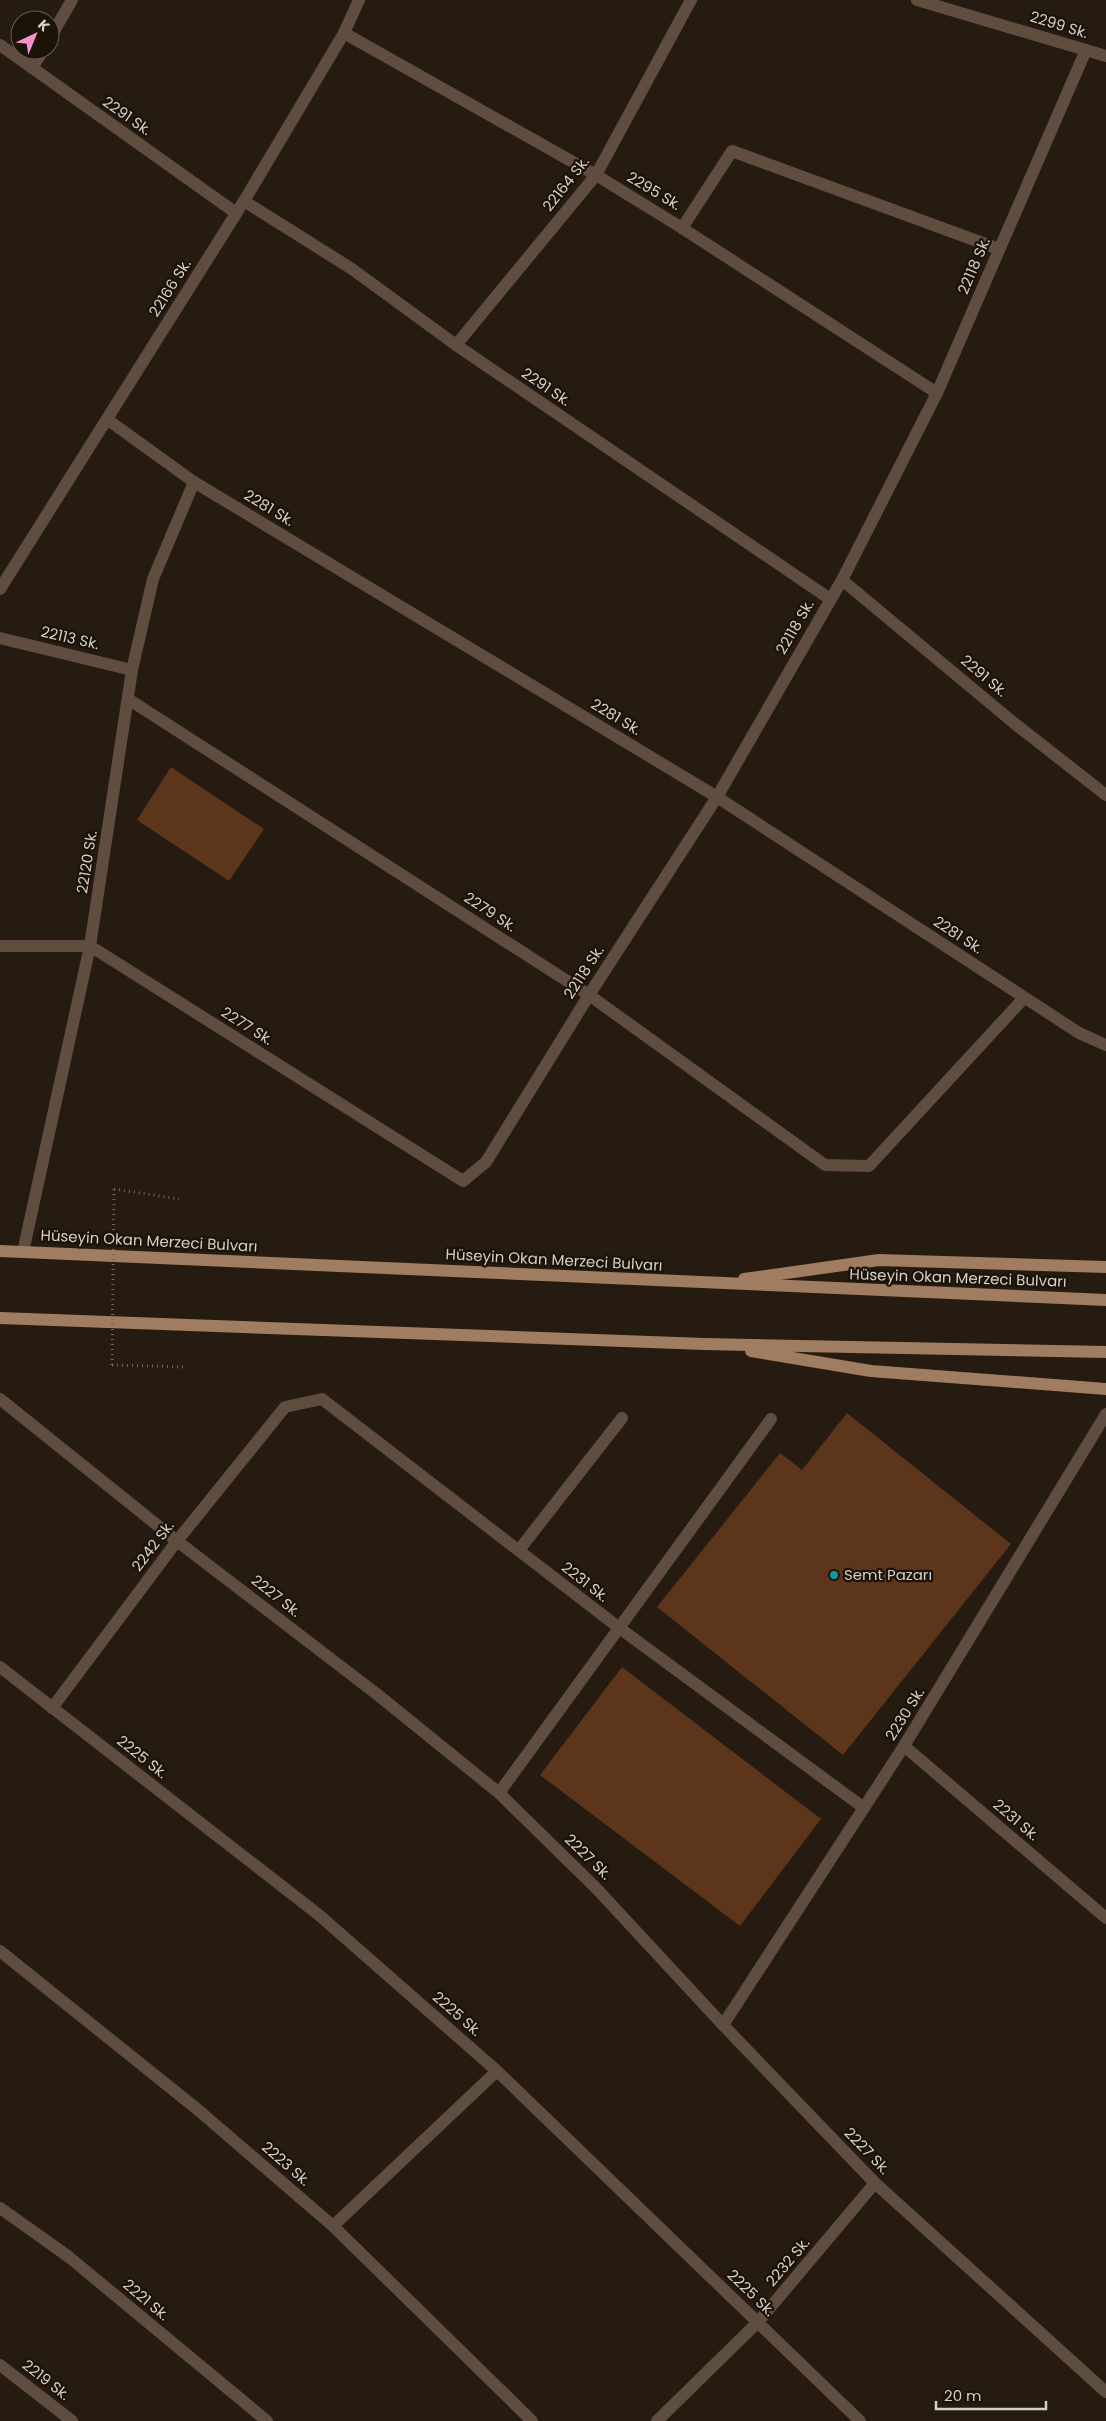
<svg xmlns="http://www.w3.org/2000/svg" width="1106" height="2421" font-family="Poppins,sans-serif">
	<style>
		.building { fill: #5d351a }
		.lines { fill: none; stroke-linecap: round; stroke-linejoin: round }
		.path { stroke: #6f665e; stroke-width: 3; stroke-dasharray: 1 4; stroke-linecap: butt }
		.street { stroke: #5f4d40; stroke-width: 12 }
		.primary { stroke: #a07d60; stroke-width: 12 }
		.path-bridge { stroke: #6f665e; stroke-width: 3; stroke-dasharray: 1 4; stroke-linecap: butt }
		.culture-dot { fill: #0f9aa8; stroke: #1b1208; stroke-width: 2 }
		.labels { text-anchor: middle; stroke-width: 4.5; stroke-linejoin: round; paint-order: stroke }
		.street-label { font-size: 15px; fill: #d7d0ca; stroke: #1b1208 }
		.poi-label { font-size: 15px; fill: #d7d0ca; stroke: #1b1208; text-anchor: start }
	</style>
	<rect width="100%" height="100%" fill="#251b11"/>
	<g class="building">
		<path d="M171,767L264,829L229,881L137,820Z"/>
		<path d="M847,1413L1011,1544L843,1755L657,1607L780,1453L802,1470Z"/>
		<path d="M622,1667L821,1819L740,1926L540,1775Z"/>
	</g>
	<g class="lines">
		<g class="path">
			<path d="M114,1189L179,1199"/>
			<path d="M112,1365L185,1367"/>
		</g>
		<g class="street">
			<path d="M917,0L1106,56"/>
			<path d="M344,33L596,175L682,228L937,393"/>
			<path d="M50,38L72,0"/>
			<path d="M0,45L236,213"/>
			<path d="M32,68L43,50"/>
			<path d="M244,201L352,269L456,345L830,599"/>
			<path d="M682,228L732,151L999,249"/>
			<path d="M456,345L596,175L691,0"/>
			<path d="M108,420L194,482L717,797L1079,1033L1106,1045"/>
			<path d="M842,580L1014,723L1106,795"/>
			<path d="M0,589L244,201L344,33L359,0"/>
			<path d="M0,638L132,670"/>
			<path d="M128,699L589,995L825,1165L869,1166L1024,998"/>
			<path d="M0,946H90L463,1181L486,1162L589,995L717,797L842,580L937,393L1086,50"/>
			<path d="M23,1252L90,946L132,670L153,579L194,482"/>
			<path d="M0,1399L177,1541L378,1695L499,1793L596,1888L723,2025L875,2183L1106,2392"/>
			<path d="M519,1550L622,1418"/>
			<path d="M0,1667L319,1915L497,2071L860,2421"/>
			<path d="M52,1708L177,1541L285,1407L322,1399L618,1627L864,1808"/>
			<path d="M904,1746L1106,1918"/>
			<path d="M499,1793L771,1419"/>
			<path d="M0,1951L197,2109L333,2226L532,2421"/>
			<path d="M723,2025L904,1746L1106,1414"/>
			<path d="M0,2208L69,2257L267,2421"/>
			<path d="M333,2226L497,2071"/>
			<path d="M0,2365L72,2421"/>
			<path d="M657,2421L758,2322L875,2183"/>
		</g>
		<g class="primary">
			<path d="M0,1251L1106,1300"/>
			<path d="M744,1279L879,1260L1106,1267"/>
			<path d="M0,1318L704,1344L1106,1352"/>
			<path d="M751,1351L871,1371L1106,1389"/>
		</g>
		<path class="path-bridge" d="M112,1365L114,1189"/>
	</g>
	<circle class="culture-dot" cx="834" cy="1575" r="5"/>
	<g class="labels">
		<g class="street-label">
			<text transform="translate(1059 25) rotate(17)" y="5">2299 Sk.</text>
			<text transform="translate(127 116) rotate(35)" y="5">2291 Sk.</text>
			<text transform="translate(566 184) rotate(-52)" y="5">22164 Sk.</text>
			<text transform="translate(654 191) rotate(31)" y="5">2295 Sk.</text>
			<text transform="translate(974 266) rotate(-67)" y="5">22118 Sk.</text>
			<text transform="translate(170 288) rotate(-58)" y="5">22166 Sk.</text>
			<text transform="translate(546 387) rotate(34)" y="5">2291 Sk.</text>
			<text transform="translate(269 508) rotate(31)" y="5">2281 Sk.</text>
			<text transform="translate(795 627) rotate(-60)" y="5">22118 Sk.</text>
			<text transform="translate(70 638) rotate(13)" y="5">22113 Sk.</text>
			<text transform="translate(984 676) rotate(40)" y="5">2291 Sk.</text>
			<text transform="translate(616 717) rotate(31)" y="5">2281 Sk.</text>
			<text transform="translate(87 862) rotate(-81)" y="5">22120 Sk.</text>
			<text transform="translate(490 912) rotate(33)" y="5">2279 Sk.</text>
			<text transform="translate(958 935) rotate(33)" y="5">2281 Sk.</text>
			<text transform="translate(584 972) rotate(-57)" y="5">22118 Sk.</text>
			<text transform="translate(247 1026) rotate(32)" y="5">2277 Sk.</text>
			<text transform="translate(149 1241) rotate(3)" y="5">Hüseyin Okan Merzeci Bulvarı</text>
			<text transform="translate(554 1260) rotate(3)" y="5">Hüseyin Okan Merzeci Bulvarı</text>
			<text transform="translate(958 1278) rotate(2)" y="5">Hüseyin Okan Merzeci Bulvarı</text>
			<text transform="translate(153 1546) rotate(-53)" y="5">2242 Sk.</text>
			<text transform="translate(585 1582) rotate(38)" y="5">2231 Sk.</text>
			<text transform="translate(276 1596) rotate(38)" y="5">2227 Sk.</text>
			<text transform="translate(905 1714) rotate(-58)" y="5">2230 Sk.</text>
			<text transform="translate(142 1757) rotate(38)" y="5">2225 Sk.</text>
			<text transform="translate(1016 1820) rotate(40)" y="5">2231 Sk.</text>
			<text transform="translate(588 1857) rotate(44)" y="5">2227 Sk.</text>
			<text transform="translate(457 2014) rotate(41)" y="5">2225 Sk.</text>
			<text transform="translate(867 2151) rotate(46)" y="5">2227 Sk.</text>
			<text transform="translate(286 2164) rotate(41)" y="5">2223 Sk.</text>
			<text transform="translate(788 2262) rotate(-50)" y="5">2232 Sk.</text>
			<text transform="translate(751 2293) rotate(44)" y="5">2225 Sk.</text>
			<text transform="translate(146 2300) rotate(40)" y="5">2221 Sk.</text>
			<text transform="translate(46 2380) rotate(38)" y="5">2219 Sk.</text>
		</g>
		<g class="poi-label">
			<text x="844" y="1580">Semt Pazarı</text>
		</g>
	</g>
	<g transform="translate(35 35) rotate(44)"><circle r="24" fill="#1b1208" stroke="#665e56"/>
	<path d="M0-4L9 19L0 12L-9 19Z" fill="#f690cf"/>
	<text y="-8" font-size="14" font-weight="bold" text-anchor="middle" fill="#d7d0ca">K</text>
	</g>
	<path d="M936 2401v8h110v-8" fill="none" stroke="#d7d0ca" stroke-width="2.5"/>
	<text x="944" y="2401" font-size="15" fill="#d7d0ca" stroke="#1b1208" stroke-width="4" paint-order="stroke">20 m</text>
</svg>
